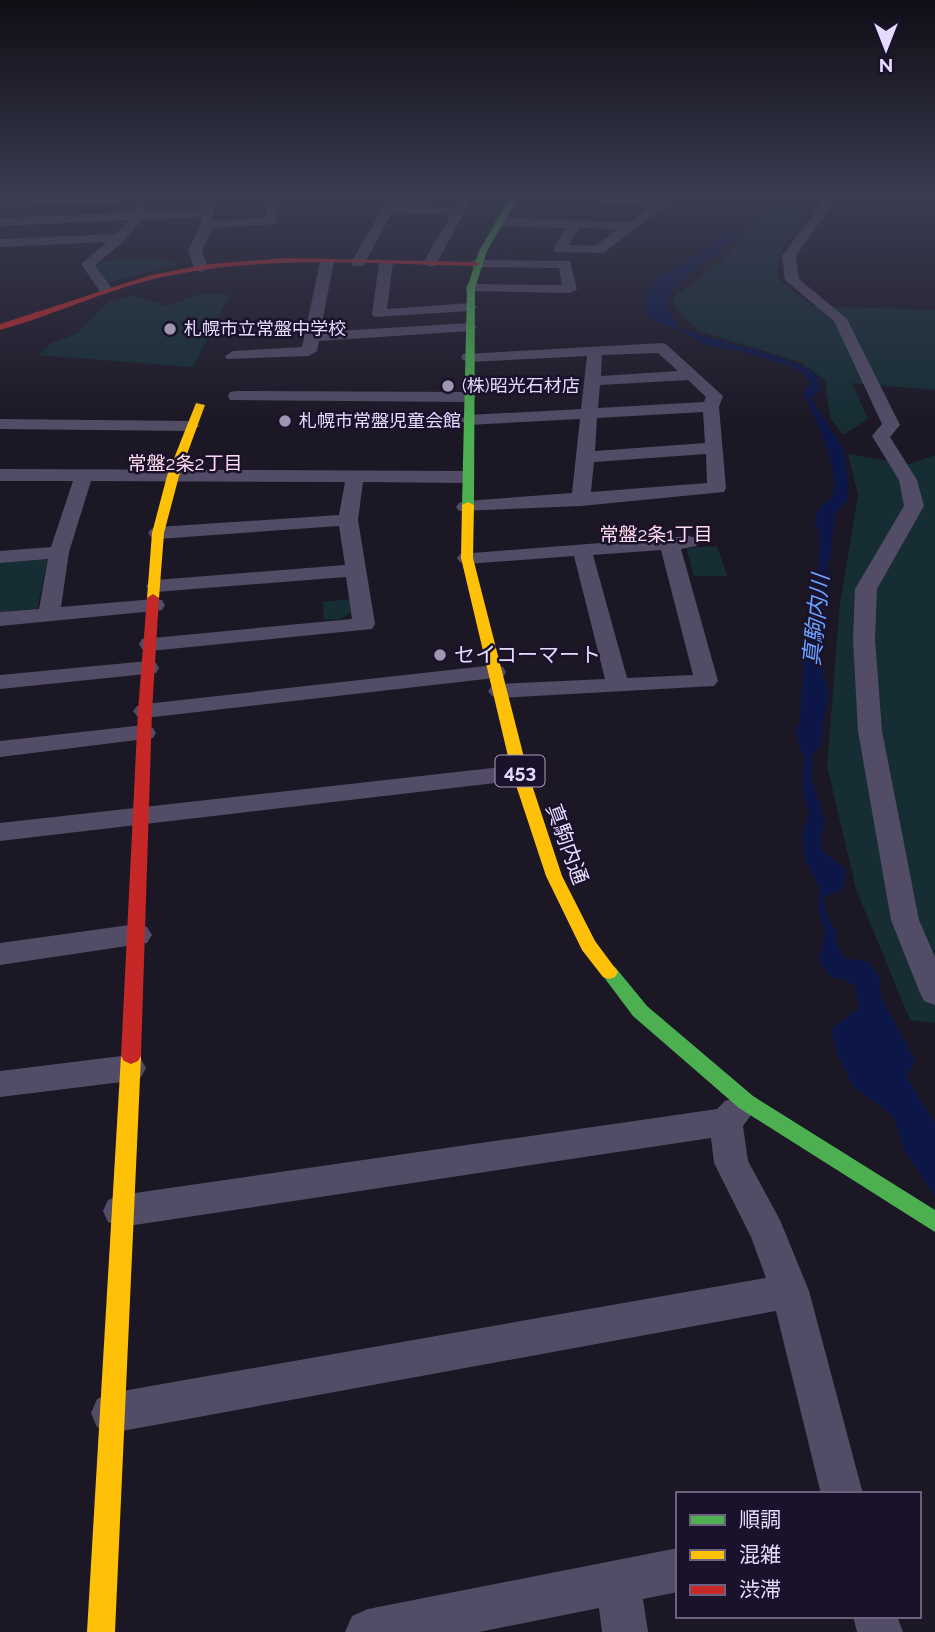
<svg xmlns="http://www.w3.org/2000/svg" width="935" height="1632" font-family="Raleway,'Noto Sans JP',sans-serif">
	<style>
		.green { fill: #152d33 }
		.water { fill: #0d1747 }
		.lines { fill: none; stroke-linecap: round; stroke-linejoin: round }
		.street { fill: #524c66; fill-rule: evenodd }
		.fast { fill: #4caf50; fill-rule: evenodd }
		.slow { fill: #ffc107; fill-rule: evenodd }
		.jam { fill: #c62828; fill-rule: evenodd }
		.poi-dot { fill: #9f96b3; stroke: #1a112b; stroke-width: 2.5 }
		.labels { text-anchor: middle; stroke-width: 5; stroke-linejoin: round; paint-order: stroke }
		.far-poi-label { font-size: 18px; fill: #e5dbff; stroke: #1a112b; text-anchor: start }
		.far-neighbourhood-label { font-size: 19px; fill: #ffdded; stroke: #1a112b }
		.shield { fill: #1a112b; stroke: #a89ebf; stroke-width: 2 }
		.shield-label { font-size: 19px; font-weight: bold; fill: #e5dbff }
		.poi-label { font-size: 21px; fill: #e5dbff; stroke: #1a112b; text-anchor: start }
		.street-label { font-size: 21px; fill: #e5dbff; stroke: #1a112b }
		.water-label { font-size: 23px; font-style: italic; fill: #69a0ff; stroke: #1a112b }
	</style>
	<rect width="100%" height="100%" fill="#1c1725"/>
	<g class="green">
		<path d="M767,197H813L779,254L777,279L814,306L935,310V390L852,383L868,419L843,435L830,418L825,380L800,362L699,331L682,316L672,299C712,267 748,247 767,197Z"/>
		<path d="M102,261H171L177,264L106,283L95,263Z"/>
		<path d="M200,294L230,295L193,367L38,355L52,343L78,333L107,303L131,295L167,306Z"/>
		<path d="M848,454L910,464L935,455V1023L910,1020L856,889L827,766L840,603L858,495Z"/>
		<path d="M717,546L727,576H694L686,548Z"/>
		<path d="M48,559L37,609L0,612V563Z"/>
		<path d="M351,599L352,612L341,619L324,620L323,602Z"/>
	</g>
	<path class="water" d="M753,197H762L756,207L758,213L740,230L741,237L719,248L721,253C698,262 686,279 668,296L667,308L679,328C705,338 800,358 815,374C820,379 820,384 821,390L811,398L845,452L849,492L847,501L835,514L831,554L827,568L831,581L823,606L826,621L822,652L823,674L830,695L824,714L821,745L812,756L811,777L825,821L820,840L823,852L846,869L844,889L823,897L826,914L837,933L835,940L844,958L870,962L880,980L881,996L916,1062L906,1076L935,1123V1197L904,1150L893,1116L853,1087L837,1053L831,1029L859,1008L855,986L844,979L830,977L818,958L823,946L825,930L818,911L820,888L805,859L802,835L809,813L802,790L804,758L795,733L800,721L806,617L813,585L819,573V530L814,522C816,517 818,511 821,507C824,503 830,500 832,496C843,473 813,415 803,392L810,383L804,374L792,367L740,351L706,345L678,329L659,323L648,314L645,294L660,276L699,253L742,223Z"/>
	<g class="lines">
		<g class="street">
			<path d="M46,197H149L143,201L0,207V199Z"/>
			<path d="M266,197H278L276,224L212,228L202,250L208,268L201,272L194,268L188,250L201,225V217L142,220L123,242L95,265L113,290L106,294L101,293L81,264L107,242L0,247V239L116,234L129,220L0,226V218L133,212L137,206H145L146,212L202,210L204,204L208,203L214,207L213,221L266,218Z"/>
			<path d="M389,197H401L396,206L455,208L461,197H473L435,266L430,267L423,263L451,215L392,213L363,266H353L351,263Z"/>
			<path d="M583,197C603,197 653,193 668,204L603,253L555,252L553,249L566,228L499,226L493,222L499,218L629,222L651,207L589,201ZM579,228L618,229L595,246L569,245Z"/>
			<path d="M820,197H832V205L796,256L799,279L847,319L900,425L890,437L917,480L924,506L877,589L875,639L882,731L919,920L935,957V1005L924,1001L920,993L891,920L858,731L853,639L855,589L904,506L899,480L872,436L882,424L834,321L785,280L782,256L820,205Z"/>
			<path d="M327,258L334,262L320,332L470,323L477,327L470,331L319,341L317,351L309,356L227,359L225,356L233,351L302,347L320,262Z"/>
			<path d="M386,259L393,263L387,309L470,303L477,307L470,311L374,317L372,314L379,263Z"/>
			<path d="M476,260L570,261L577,289L570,293L466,291V285L471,284L562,285L559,268L471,267V261Z"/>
			<path d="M662,343L667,345L723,396L719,407L726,488L724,492L581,506L459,511L456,507L459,503L466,501L572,493L580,419L468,425L459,420L468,415L581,409L587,356L469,362L463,360L461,357L463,354ZM658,353L678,371L601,376L602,355ZM688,380L706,397L704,402L598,408L600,385ZM703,412L705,443L595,451L597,418ZM706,454L707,483L591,492L594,462Z"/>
			<path d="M236,391L468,392L476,397L468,402L230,400L228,396L230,392Z"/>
			<path d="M0,419L191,421L200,426L191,431L0,429Z"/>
			<path d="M0,469L466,471L475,477L466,483L363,482L358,520L375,624L372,629L150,651L142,649L139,644L142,639L352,619L346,577L156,592L149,590L146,586L149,582L156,580L345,565L339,526L158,539L151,537L148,533L151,529L158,527L339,515L345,482L91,481L69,552L61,607L154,599L162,600L165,605L162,610L154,611L0,626V612L39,609L48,559L0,563V551L51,547L73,481H0Z"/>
			<path d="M689,536L696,538L699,542L696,546L681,549L718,681L714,686L500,698L492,696L488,691L492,686L500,684L605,679L574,556L467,564L460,562L457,558L460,554ZM661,550L693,675L627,678L593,555Z"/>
			<path d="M148,661L156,663L159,668L156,673L0,689V675Z"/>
			<path d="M495,665L503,667L506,672L503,677L145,718L137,716L133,711L137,706L145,704Z"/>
			<path d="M144,725L153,728L156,733L153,738L0,757V741Z"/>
			<path d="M520,765L529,767L533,773L529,779L0,841V823Z"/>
			<path d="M137,924L147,927L152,935L147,943L0,965V943Z"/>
			<path d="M130,1055L141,1059L146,1068L141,1077L130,1081L0,1097V1071Z"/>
			<path d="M737,1097L749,1101L754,1111L743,1126L748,1161L780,1220L809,1291L863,1494H821L776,1311L111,1433L97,1427L91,1413L97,1399L111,1393L766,1278L751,1237L714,1163L711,1138L121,1227L108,1222L103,1211L108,1200L121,1195L717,1109L725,1101Z"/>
			<path d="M678,1548V1592L643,1599L648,1632H602L599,1608L479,1632H345L352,1616L368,1609Z"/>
			<path d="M853,1616H897L903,1632H857Z"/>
		</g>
		<g class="fast">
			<path d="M511,197H518L487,251L475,288L474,505L468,508L462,505L467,288L479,251Z"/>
			<path d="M609,965L615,967L647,1006L753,1096L935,1210V1232L739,1108L633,1016L600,972L603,967Z"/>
		</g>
		<g class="slow">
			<path d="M196,403L205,405L179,476L164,533L159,598L153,602L147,598L152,533L167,476Z"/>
			<path d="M468,502L474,505L473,558L528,773L562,876L595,941L618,972L615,977L609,979L603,977L582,950L546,876L512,773L461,558L462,505Z"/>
			<path d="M131,1048L138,1051L141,1056L115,1632H87L121,1056L124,1051Z"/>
		</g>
		<g class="jam">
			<path d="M286,258L476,262L480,264L476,266C375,264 272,255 173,275C113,286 58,314 0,330V324L151,275L210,264Z"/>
			<path d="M153,594L159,598L152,711L141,1056L138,1061L131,1064L124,1061L121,1056L138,711L147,598Z"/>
		</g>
	</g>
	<linearGradient id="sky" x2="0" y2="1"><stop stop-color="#0f0d14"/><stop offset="0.46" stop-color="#3a3c51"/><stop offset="1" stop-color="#3a3c51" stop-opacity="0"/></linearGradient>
	<rect width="935" height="426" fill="url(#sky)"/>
	<g class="poi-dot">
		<circle cx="170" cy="329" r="7"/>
		<circle cx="448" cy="386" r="7"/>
		<circle cx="285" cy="421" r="7"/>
		<circle cx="440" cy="655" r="7"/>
	</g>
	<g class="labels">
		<g class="far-poi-label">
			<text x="184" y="335">札幌市立常盤中学校</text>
			<text x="462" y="392">(株)昭光石材店</text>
			<text x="299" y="427">札幌市常盤児童会館</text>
		</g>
		<g class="far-neighbourhood-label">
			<text x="185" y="470">常盤2条2丁目</text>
			<text x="656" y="541">常盤2条1丁目</text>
		</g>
		<rect class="shield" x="495.5" y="755.5" width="49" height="31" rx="5"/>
		<g class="shield-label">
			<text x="520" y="778">453</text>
		</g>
		<g class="poi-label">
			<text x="454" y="662">セイコーマート</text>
		</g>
		<g class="street-label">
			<text transform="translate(567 844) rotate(70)" y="7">真駒内通</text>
		</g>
		<g class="water-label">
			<text transform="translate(816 620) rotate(-84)" y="8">真駒内川</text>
		</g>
	</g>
	<rect x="676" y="1492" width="245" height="126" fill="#1a112b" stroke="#6b6280" stroke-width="2"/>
	<rect x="690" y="1515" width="35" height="10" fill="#4caf50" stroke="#6b6280" stroke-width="2"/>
	<text x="739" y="1527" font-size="21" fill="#e5dbff">順調</text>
	<rect x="690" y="1550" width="35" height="10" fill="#ffc107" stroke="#6b6280" stroke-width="2"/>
	<text x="739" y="1562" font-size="21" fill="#e5dbff">混雑</text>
	<rect x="690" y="1585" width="35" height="10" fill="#c62828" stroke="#6b6280" stroke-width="2"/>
	<text x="739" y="1597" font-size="21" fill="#e5dbff">渋滞</text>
	<g transform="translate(886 49) rotate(180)" stroke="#1a112b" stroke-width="5" paint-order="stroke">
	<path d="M0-5L12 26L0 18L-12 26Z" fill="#e5dbff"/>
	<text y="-10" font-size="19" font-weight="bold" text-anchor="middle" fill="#e5dbff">N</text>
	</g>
</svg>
